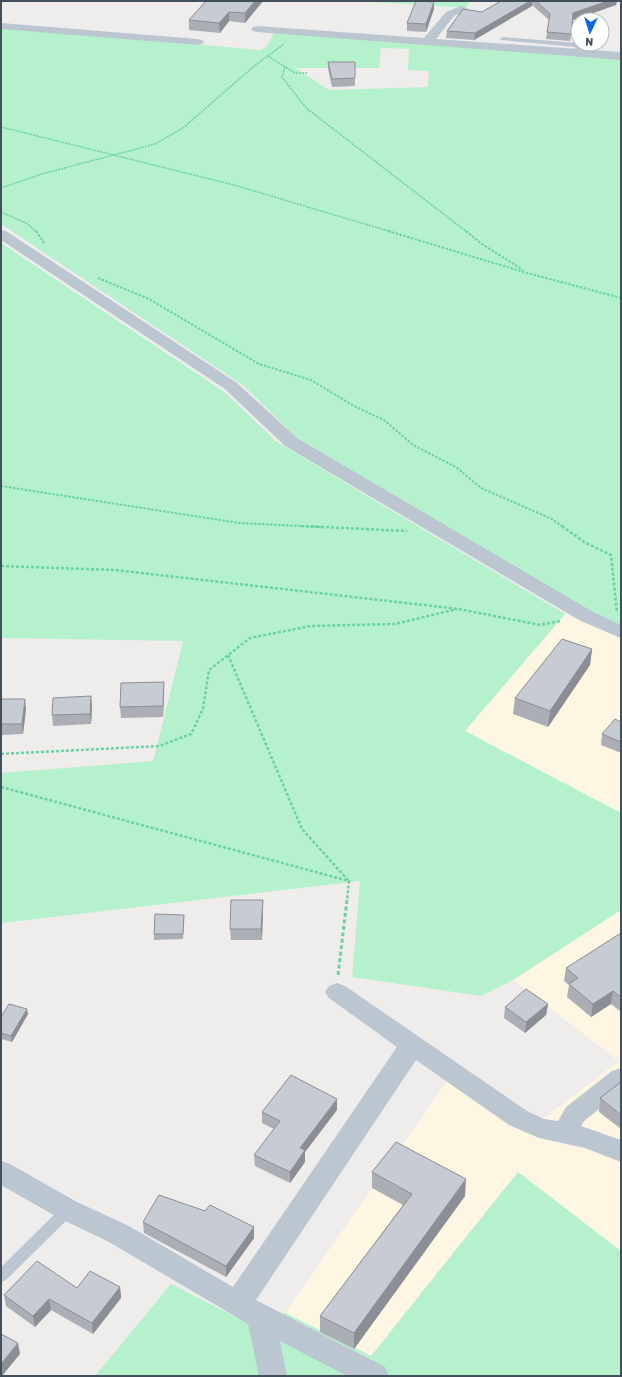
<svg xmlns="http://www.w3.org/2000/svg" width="622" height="1377" font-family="Rubik,sans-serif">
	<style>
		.commercial { fill: #fdf6e2 }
		.green { fill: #b6f1ce; fill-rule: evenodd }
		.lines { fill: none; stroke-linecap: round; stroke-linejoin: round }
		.path-far3 { stroke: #6bd2a2; stroke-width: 1.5; stroke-dasharray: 2 1; stroke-linecap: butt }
		.path-far2 { stroke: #6bd2a2; stroke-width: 2; stroke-dasharray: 2.5 1.5; stroke-linecap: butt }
		.path-far1 { stroke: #6bd2a2; stroke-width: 2.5; stroke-dasharray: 3 2; stroke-linecap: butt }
		.path { stroke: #6bd2a2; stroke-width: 3; stroke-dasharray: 4 2.5; stroke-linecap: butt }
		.lane { fill: #bbc6d0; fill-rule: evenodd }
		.street { fill: #bbc6d0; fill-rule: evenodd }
		.wall { fill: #abafb5 }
		.shaded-wall { fill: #8b8e94 }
		.building { fill: #c7cbd3; stroke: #8b8e94 }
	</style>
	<rect width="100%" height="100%" fill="#efecec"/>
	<g class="commercial">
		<path d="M565,614L621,639V813L465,731Z"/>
		<path d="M621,910V1251L518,1172L371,1356L285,1313L449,1078L526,1132L619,1061L513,980Z"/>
	</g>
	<g class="green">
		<path d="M360,1H470L466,8Z"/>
		<path d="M1,28L261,50L267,46L274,33L621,58V627L594,614L297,438L244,386L1,224ZM381,48L409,49L408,70L429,71L428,87L329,90L295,68H379Z"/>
		<path d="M1,243L223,391L277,442L565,614L465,731L621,813V910L513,980L481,996L352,977L360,881L1,923V773L153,761L183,641L1,638Z"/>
		<path d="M518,1172L621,1251V1376H95L171,1284L247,1323L285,1313L371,1356Z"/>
	</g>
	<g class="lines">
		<g class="path-far3">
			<path d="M268,56L295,73H308"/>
			<path d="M285,67L282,77L306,108L467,232"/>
			<path d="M1,127L234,185L392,232"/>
			<path d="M1,188L42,174L155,144L183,128L254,66L284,44"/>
			<path d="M1,212L26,223L37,232"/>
		</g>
		<g class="path-far2">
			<path d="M36,231L44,243"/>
			<path d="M388,231L527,273L621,298"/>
			<path d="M466,231L482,244L523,270"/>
			<path d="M98,278L149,299L259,364L311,380L354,406L384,420L413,445L456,467L481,488L552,519L563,527"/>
			<path d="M1,486L239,523L322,527"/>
		</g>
		<g class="path-far1">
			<path d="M301,526L407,531"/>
			<path d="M562,526L584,542L611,555L617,613"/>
			<path d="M1,566L115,570L459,609L540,625L560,621"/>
			<path d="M228,655L302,829L348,880"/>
			<path d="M1,754L159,746L191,734L203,709L209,670L250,638L310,626L395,624L457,609"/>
			<path d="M1,787L349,881L347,901"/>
		</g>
		<path class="path" d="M338,975L347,900"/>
		<g class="lane">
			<path d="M503,37L578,43L581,45L582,53L577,54L575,47L501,40L500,39Z"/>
			<path d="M68,1204L73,1206L75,1210L73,1214L6,1280L1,1282V1267L63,1206Z"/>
		</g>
		<g class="street">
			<path d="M461,6L465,7L467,9L465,11L454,16L436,39L621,52V60L257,32L253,31L251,29L253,27L257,26L424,38L446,12Z"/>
			<path d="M1,23L198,39L202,40L204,42L202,44L198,45L1,29Z"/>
			<path d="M1,230L6,231L237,383L297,438L593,612L621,625V638L579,620L285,446L225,389L1,240Z"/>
			<path d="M337,983L345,986L527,1111L544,1119L558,1121L566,1107L612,1071L621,1068V1092L584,1121L581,1126L621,1140V1162L585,1148L539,1138L509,1125L416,1060L256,1300L385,1367L389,1376H347L280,1341L287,1376H259L248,1324L109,1242L59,1218L1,1185V1161L10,1164L77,1202L129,1226L233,1287L397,1047L329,998L325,992L329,986Z"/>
		</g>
	</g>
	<g class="wall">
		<path d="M206,1H263L245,23L229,21L220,33L189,30V20Z"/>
		<path d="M501,1H617L616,5L573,20L570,41L546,39L549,20L532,5V6L474,40L446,38L447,31Z"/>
		<path d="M434,2V9L426,32L407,31V23Z"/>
		<path d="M328,62H355V86L332,87L328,69Z"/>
		<path d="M592,649L590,665L548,727L513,714L515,698Z"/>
		<path d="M164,682V693L163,717L121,718L120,707Z"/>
		<path d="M91,696L92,707L91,724L53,726L52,715Z"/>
		<path d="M1,699L26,709L23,734L1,735Z"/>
		<path d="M621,722V753L601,745L602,734Z"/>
		<path d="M263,900L262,940H231L230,929Z"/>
		<path d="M184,915V920L183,939L154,940V934Z"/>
		<path d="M621,933V1012L611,1004L591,1017L567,997L569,985L564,981L566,968Z"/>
		<path d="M548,1004L546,1015L525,1033L504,1018L505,1007Z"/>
		<path d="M28,1014L12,1042L1,1039V1017Z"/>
		<path d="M621,1082V1129L599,1112L600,1098Z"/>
		<path d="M337,1110L305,1152V1162L290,1183L255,1166L254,1155L274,1129L262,1123V1112Z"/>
		<path d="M372,1172L465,1196L354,1349L320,1332V1316L403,1205L372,1188Z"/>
		<path d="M205,1211L254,1227V1238L226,1277L144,1233L143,1222Z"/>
		<path d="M120,1287L121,1298L93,1334L51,1310L35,1327L6,1306L4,1295L77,1288Z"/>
	</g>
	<g class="shaded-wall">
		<path d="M255,1H263L245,23V13Z"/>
		<path d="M530,1H532V6L474,40L475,33Z"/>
		<path d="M608,1H617L616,5L573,20L570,41L573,13Z"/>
		<path d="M434,2V9L426,32V24Z"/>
		<path d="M229,12V21L220,33L219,23Z"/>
		<path d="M592,649L590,665L548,727L550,711Z"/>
		<path d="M164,682V693L163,717V706Z"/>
		<path d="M91,696L92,707L91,724L90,714Z"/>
		<path d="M25,699L26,709L23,734L22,724Z"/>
		<path d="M263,900V912L262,940L261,929Z"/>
		<path d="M613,991L611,1004L591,1017L593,1004Z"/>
		<path d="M548,1004L546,1015L525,1033L526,1022Z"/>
		<path d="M27,1009L28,1014L12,1042L11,1036Z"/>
		<path d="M337,1099V1110L305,1152V1162L290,1183V1172L300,1148Z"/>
		<path d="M466,1179L465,1196L354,1349V1333Z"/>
		<path d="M254,1227V1238L226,1277V1266Z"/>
		<path d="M120,1287L121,1298L93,1334L92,1323Z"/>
		<path d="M49,1299L51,1310L35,1327L33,1316Z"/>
		<path d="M18,1343L20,1354L2,1376H1V1364Z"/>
	</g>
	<g class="building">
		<path d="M206,1H255L245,13L229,12L219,23L189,20Z"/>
		<path d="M416,1L434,2L426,24L407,23Z"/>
		<path d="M501,1H530L475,33L447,31L463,9L482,12Z"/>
		<path d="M536,1H608L573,13L571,34L547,32L550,14Z"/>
		<path d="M328,62H355V78L332,79Z"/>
		<path d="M562,639L592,649L550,711L515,698Z"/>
		<path d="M164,682L163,706L120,707L121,683Z"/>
		<path d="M91,696L90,714L52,715L53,698Z"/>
		<path d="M1,699H25L22,724H1Z"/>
		<path d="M615,719L621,722V742L602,734Z"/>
		<path d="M231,900H263L261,929H230Z"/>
		<path d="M155,914L184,915L183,934H154Z"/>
		<path d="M621,933V997L613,991L593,1004L569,984L578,978L566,968Z"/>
		<path d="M526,989L548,1004L526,1022L505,1007Z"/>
		<path d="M9,1004L27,1009L11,1036L1,1033V1017Z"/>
		<path d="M291,1075L337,1099L300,1148L305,1150L290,1172L254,1155L280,1121L262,1112Z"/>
		<path d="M621,1082V1115L600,1098Z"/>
		<path d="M396,1142L466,1179L354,1333L320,1316L412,1194L372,1172Z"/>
		<path d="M159,1195L205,1211L210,1205L254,1227L226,1266L143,1222Z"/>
		<path d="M37,1261L77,1288L90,1271L120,1287L92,1323L49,1299L33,1316L4,1295Z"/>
		<path d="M1,1334L18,1343L1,1364Z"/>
	</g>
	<rect width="622" height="1377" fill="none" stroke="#434f5b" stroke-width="4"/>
	<g transform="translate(590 32) rotate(184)"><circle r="19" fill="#ffffff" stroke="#b4b9bd"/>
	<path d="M0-3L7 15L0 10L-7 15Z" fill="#0c66e9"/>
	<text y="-6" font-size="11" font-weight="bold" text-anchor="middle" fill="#434f5b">N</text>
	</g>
</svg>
